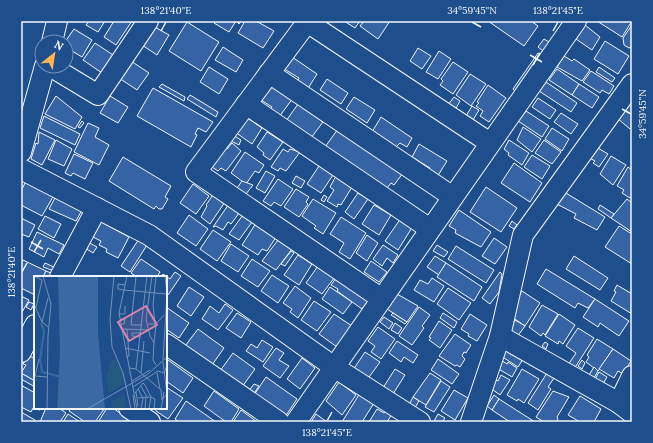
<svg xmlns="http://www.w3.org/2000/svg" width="653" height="443" font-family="Lora,serif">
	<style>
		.building { fill: #3563a3; stroke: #f2f6ff }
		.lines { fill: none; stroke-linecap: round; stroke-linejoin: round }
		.minor-casing { stroke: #f2f6ff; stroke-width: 22 }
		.minor { stroke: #1f4e8c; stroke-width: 20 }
		.ticks { fill: none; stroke: #f2f6ff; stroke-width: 1.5 }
		.inset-river { fill: none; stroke: #3b69a3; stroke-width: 2 }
		.inset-road { fill: none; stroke: #7391ba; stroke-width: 1 }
		.view { fill: #da87ad; fill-opacity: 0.15; stroke: #da87ad; stroke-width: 2 }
		.inset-edge { fill: none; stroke: #f2f6ff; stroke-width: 2 }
		.neatline { fill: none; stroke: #f2f6ff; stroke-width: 1.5 }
		.ticks-label { font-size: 10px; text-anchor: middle; fill: #f2f6ff }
	</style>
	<rect width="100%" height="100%" fill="#1f4e8c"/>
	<g class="building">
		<path d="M89,21H105L98,32L86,25Z"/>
		<path d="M114,21H132L116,45L104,37Z"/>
		<path d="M216,21H241L239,24L236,21L229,32L214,23Z"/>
		<path d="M245,21H256L274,31L263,48L238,33Z"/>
		<path d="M344,21H360L355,28Z"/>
		<path d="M364,21H390L378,39L360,26Z"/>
		<path d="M488,21H531L538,26L524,46Z"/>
		<path d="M597,21H632L622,37Z"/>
		<path d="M187,22L219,42L201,71L169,51Z"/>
		<path d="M585,25L600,37L592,50L576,39Z"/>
		<path d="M632,25V47L629,48L624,45L623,38Z"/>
		<path d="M153,26L169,35L157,55L142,45Z"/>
		<path d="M74,29L92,40L82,57L72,51L71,54L66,51L65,42Z"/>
		<path d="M544,39L549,42L543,51L538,47Z"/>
		<path d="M605,41L629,56L618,74L594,59Z"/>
		<path d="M95,43L113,55L102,73L83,60Z"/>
		<path d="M223,47L243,60L236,72L215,60Z"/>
		<path d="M418,48L431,56L422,69L410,61Z"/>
		<path d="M439,51L451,59L438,79L426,72Z"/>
		<path d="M538,53L540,54L515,91L513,89Z"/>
		<path d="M289,55L317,74L307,90L296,83L299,78L281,67Z"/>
		<path d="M564,56L572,61L574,59L590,70L582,81L557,67Z"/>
		<path d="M131,61L149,73L137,90L119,78Z"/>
		<path d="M453,62L468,72L453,94L440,85L443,81L441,79Z"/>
		<path d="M209,67L228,79L219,94L200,82Z"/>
		<path d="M599,67L615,78L612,82L596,72Z"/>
		<path d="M557,69L579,84L572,95L549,80Z"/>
		<path d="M591,71L614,86L609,94L602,90L600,93L583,82Z"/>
		<path d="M470,74L486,84L471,106L456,95Z"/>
		<path d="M327,79L348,93L341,104L320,90Z"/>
		<path d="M546,82L577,103L571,112L539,91Z"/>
		<path d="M272,83L293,98L279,117L270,111L272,107L261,100Z"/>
		<path d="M162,84L185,97L184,101L159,87Z"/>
		<path d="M579,84L599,97L592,108L572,95Z"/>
		<path d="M488,85L506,98L489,122L480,116L483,111L476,106L479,103L477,102Z"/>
		<path d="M153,88L213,122L206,132L198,128L195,134L197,135L191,147L137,116Z"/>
		<path d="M190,95L218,112L216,117L187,99Z"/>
		<path d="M56,96L82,117L75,129L45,114Z"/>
		<path d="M110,96L128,107L118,123L100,113Z"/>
		<path d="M354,97L375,110L367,123L346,109Z"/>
		<path d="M454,97L460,101L455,110L448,105Z"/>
		<path d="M632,97V127L630,129L617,118Z"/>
		<path d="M538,98L556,110L550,119L532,107Z"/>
		<path d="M298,104L323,122L311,138L286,121Z"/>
		<path d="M472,106L479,110L473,120L466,116Z"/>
		<path d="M526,111L549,126L542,137L518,121Z"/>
		<path d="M561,113L578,124L571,134L554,122Z"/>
		<path d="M44,116L80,134L75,145L40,128Z"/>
		<path d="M246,117L262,128L252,144L235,132Z"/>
		<path d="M381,117L412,138L407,147L400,143L395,148L372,132Z"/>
		<path d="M82,121L84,123L80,128L78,127Z"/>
		<path d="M88,123L99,128L95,137L109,145L99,165L74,152Z"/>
		<path d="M523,127L541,139L532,152L517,140Z"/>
		<path d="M552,128L569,139L562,151L545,139Z"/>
		<path d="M338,129L403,173L394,185L391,183L387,188L325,147Z"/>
		<path d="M39,132L55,140L42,165L31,159L36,143L38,144Z"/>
		<path d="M267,132L283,142L270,160L263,155L264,153L257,147Z"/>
		<path d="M233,135L241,140L239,145L229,140Z"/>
		<path d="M56,140L72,149L64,166L48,159Z"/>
		<path d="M509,140L529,153L522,165L508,155L509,153L504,149Z"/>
		<path d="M544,140L561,152L552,164L535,153Z"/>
		<path d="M232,143L241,151L226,171L221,168L218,171L212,167L225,148L227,149Z"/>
		<path d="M419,144L447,161L437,177L428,172L430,168L412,157Z"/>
		<path d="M593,145L608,154L599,167L593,163L595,161L586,156Z"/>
		<path d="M283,149L288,152L290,149L300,152L286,171L280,168L278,171L271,167Z"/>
		<path d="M245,152L264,165L259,173L255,171L246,184L231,173Z"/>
		<path d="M74,154L93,163L85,179L73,173L71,176L65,173Z"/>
		<path d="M532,155L550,166L542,179L524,167Z"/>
		<path d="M611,156L626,165L613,185L600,174Z"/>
		<path d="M123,157L171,186L165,197L168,199L162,209H159L156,206L154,209L109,181Z"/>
		<path d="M514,163L542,183L530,202L501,183Z"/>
		<path d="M319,166L333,175L321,193L307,184Z"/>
		<path d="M628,167L632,170V195L630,198L622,193L624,190L617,186Z"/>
		<path d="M266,171L275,176L265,193L256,188Z"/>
		<path d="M337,174L352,187L341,205L338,204L337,207L327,201L334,190L330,187Z"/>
		<path d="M296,176L305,181L301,188L292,183Z"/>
		<path d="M278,179L293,189L281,206L274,202L271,206L263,201Z"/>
		<path d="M26,181L54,195L42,216L21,205V191Z"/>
		<path d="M242,181L253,185L246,194L237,188Z"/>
		<path d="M193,184L209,196L196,214L180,203Z"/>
		<path d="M486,187L517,208L501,232L470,212Z"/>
		<path d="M296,189L309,197L306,202L308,204L299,217L284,207Z"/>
		<path d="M561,190L605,217L597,230L574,218L576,214L553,202Z"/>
		<path d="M215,192L227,199L210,224L201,217L207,206L206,205Z"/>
		<path d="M358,193L368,199L354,219L345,212Z"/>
		<path d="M324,195L327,197L324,202L321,200Z"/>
		<path d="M56,196L82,210L76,221L49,209Z"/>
		<path d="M313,199L336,213L323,234L314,228L316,226L302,216Z"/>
		<path d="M627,199L632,203V232L611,218Z"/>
		<path d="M231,201L242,209L231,224L228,222L223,230L216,226L213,227Z"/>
		<path d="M374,205L391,215L379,235L362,224Z"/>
		<path d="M600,205L614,214L611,218L598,209Z"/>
		<path d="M459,210L491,232L481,247L455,233L456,230L449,226Z"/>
		<path d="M189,215L208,229L196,246L177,233Z"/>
		<path d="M243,215L252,222L239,240L229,234Z"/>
		<path d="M45,216L61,224L54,238L38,229Z"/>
		<path d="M341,217L366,233L350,259L339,252L344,243L330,234Z"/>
		<path d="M21,218L35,225L29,237L21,234Z"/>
		<path d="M401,218L413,226L398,250L385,241Z"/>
		<path d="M258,220L278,234L267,251L262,249L258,255L242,245Z"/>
		<path d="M512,221L517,225L514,229L509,226Z"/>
		<path d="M101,222L129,237L118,258L106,252L107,249L99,245L101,241L93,237Z"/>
		<path d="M619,226L632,234V264L605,247Z"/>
		<path d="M213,230L231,242L217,261L200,249Z"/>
		<path d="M37,232L64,245L59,254L48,248L44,257L29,249Z"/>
		<path d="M367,235L378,243L367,261L356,253Z"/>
		<path d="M494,238L507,247L495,264L482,256Z"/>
		<path d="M139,239L147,245L130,272L121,266Z"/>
		<path d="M278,240L292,249L276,270L262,261Z"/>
		<path d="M88,242L97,247L93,253L85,248Z"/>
		<path d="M231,244L249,256L238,272L221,261Z"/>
		<path d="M383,245L398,255L393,263L387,258L382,266L373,259Z"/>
		<path d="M437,245L448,252L444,257L433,251Z"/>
		<path d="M456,246L494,270L486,283L448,259Z"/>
		<path d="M291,251L294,253L285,266L281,264Z"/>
		<path d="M298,255L312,264L299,285L284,275Z"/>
		<path d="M435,256L446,263L439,275L427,267Z"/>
		<path d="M574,256L608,278L600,290L566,269Z"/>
		<path d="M141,259L160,272L157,277H137L131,273Z"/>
		<path d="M252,259L270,271L258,287L241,276Z"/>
		<path d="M23,260L46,271L43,277H35V295L21,288V263Z"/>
		<path d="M371,261L387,272L379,282L364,272Z"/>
		<path d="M45,263L56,268L54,271L43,267Z"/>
		<path d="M446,263L482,287L474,301L437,277Z"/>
		<path d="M318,266L337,274L322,294L306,283Z"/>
		<path d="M546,269L595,299L588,308L578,303L575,308L537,284Z"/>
		<path d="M46,271L51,273L49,277H43Z"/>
		<path d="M175,272L181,276L168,295L166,293V277H161L163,274L170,279Z"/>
		<path d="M500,272L502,274L499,292L490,304L482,298Z"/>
		<path d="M339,274L371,297L362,309L337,291L338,289L331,285Z"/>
		<path d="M272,275L289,286L278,303L261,291Z"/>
		<path d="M432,278L444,286L434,302L414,290L420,280L428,284Z"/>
		<path d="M617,285L632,294V314L611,301L616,292L614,291Z"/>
		<path d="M295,286L311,298L298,318L290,312L292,309L283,303Z"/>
		<path d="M189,287L204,297L191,316L177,306Z"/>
		<path d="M330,287L352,302L343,314L322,299Z"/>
		<path d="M448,288L471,303L459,320L437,304Z"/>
		<path d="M522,291L540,303L525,326L509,315L518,301L516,300Z"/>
		<path d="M397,294L418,306L407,322L387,309Z"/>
		<path d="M21,296L29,300L21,314Z"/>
		<path d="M595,299L629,321L619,336L600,323L598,327L583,317Z"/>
		<path d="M314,301L331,312L317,331L301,320Z"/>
		<path d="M29,302L34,304L31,310L26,307Z"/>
		<path d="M225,304L233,310L218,330L202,319L210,306L219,313Z"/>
		<path d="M542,305L558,314L545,335L543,333L541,336L529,327Z"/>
		<path d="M166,307L189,323L179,338L166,329Z"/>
		<path d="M419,307L430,315L422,326L424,328L412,345L399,336Z"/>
		<path d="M237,313L251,322L241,338L226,328Z"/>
		<path d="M393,313L407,322L405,324L391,315Z"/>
		<path d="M443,313L457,322L454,328L440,318Z"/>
		<path d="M334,314L352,326L337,347L319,334Z"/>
		<path d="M470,314L487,325L477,341L468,336L469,334L461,329Z"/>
		<path d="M559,314L575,325L563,344L559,341L558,344L545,336Z"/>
		<path d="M384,317L393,323L389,329L380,322Z"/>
		<path d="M515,320L525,326L517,337L508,332Z"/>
		<path d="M439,321L452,330L440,348L429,340L431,338L429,337Z"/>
		<path d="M395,323L402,328L398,334L391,330Z"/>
		<path d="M378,327L395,339L381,359L371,352L375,346L368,341Z"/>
		<path d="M578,328L594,338L574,369L568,365L576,353L566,346Z"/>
		<path d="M198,329L224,348L212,365L185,346Z"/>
		<path d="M455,334L471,345L466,353L464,352L462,356L465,359L460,367L457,365L455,366L439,356Z"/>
		<path d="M597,339L613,349L598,371L586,362L589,357L587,355Z"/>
		<path d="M262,340L273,347L263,362L246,351L251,344L257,348Z"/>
		<path d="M397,341L418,355L413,363L404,357L401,362L389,353Z"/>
		<path d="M545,342L548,344L546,349L542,346Z"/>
		<path d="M503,346L523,359L518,367L498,354Z"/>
		<path d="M276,348L284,353L279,360L289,366L280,378L263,366Z"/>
		<path d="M613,349L631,361L623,374L618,371L614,378L599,369Z"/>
		<path d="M365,352L380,362L367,380L353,370Z"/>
		<path d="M233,353L255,369L242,387L220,371Z"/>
		<path d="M28,356L35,358V381L21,373L26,365L23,364Z"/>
		<path d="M302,358L315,368L300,389L287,379Z"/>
		<path d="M438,359L459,374L452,384L431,370Z"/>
		<path d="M168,360L193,378L183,393L166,381V363Z"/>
		<path d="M501,360L507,364L508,362L517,368L512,377L497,368Z"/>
		<path d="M582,360L585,363L582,369L578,366Z"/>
		<path d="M594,367L598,371L594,378L589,375Z"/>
		<path d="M395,369L405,375L393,394L383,388Z"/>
		<path d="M522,369L539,379L524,403L518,399L517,401L507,395Z"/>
		<path d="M599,372L607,377L603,384L595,379Z"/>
		<path d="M21,373L35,381V387L21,379Z"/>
		<path d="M430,373L441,380L426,405L413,397Z"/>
		<path d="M547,373L554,378L548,387L551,389L538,410L528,403Z"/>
		<path d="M501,375L510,380L500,395L489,387L494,379L498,381Z"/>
		<path d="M266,377L297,399L285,417L254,395Z"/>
		<path d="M441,381L450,387L434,412L425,407Z"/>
		<path d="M339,382L356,395L342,415L326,401Z"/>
		<path d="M254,384L259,386L253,395L248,392Z"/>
		<path d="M21,385L35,393V408H41L40,410L33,408L31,412L21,407Z"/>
		<path d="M166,387L183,398L168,419L156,411V408H166Z"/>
		<path d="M454,390L468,398L455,420L441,411Z"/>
		<path d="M214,391L239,409L231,422H226L204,406Z"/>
		<path d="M553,391L569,397L557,417L558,419L556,422H544L536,417Z"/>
		<path d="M360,393L374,403L362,422H342Z"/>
		<path d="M494,395L499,399L492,410L487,406Z"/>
		<path d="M580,396L601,409L594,422H580L568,415Z"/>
		<path d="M413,397L419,401L414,409L409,405Z"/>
		<path d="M499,399L535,422H510L492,410Z"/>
		<path d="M186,401L216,422H179L175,419Z"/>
		<path d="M46,408H59L66,413L60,422H40Z"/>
		<path d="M71,408H105L95,422H85L69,411Z"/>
		<path d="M107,408H113L131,421L98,422Z"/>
		<path d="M377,409L384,413L386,410L392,414L387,422H369Z"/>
		<path d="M241,410L257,422H233Z"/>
		<path d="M21,412L35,420L34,422H21Z"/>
		<path d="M68,414L80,422H63Z"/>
		<path d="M316,414L327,422H311Z"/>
		<path d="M438,414L445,418L442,422L434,421Z"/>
	</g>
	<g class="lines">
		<defs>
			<g id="minor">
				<path d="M308,21L196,172L382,299"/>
				<path d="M307,22L490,143"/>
				<path d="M52,42L57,21"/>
				<path d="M50,66L98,95L148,21"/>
				<path d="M269,73L453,197"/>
				<path d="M246,104L430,229"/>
				<path d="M21,152L45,66"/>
				<path d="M21,169L149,235L334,367L420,422"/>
				<path d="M60,277L97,208"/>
				<path d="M500,336L619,403L632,413"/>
				<path d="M166,344L279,422"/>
				<path d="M21,352L35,325"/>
				<path d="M619,403L632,376"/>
				<path d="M129,408L150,422"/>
				<path d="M296,422L576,21"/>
				<path d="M471,422L500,336L523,235L632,84"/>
			</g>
		</defs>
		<use href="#minor" class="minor-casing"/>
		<use href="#minor" class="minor"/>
	</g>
	<path class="ticks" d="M472,22L481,27M161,31L166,22M553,31L558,22M530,55L542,62M533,65L540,53M622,109L631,114M31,242L43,249M34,252L41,240M22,272L27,263M327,421L332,412"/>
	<g transform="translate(34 276)">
		<rect width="133" height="133" fill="#1f4e8c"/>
		<path d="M81,82L88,96L90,108L74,117L73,100L77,85ZM90,119L92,133H78L77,126Z" fill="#245a82"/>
		<path d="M24,0H64V58L71,133H23L26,75Z" fill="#3b69a3"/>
		<path class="inset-river" d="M7,47L10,55L6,84L8,96L27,101"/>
		<path class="inset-road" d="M0,0L8,4L2,32M9,0L17,28L14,60L13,133M80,0L76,43L78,71L89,97L97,133M93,0L85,37L103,133M102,0L97,49H108M118,0L112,43L116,60L120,67L119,84L122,89M131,0L133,18M90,14L132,18M90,14L84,13V8L91,9M0,28L8,46L14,51M85,38H91V30M86,43H91L90,48H87M8,46L14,22M114,48H122L130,39M121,48L119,29L122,0M89,53L115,54M107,61L98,60V57H107M120,67L122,48M91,72L116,77M92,81L95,80L93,53M129,84L133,18M129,86L133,118M95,92L102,93L127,114L128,124L133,118M102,93L113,0M107,97L110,65M123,97L126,113M1,100L5,83M1,100L13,101M98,105L116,94M107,110L113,121M99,111L124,95L130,97L133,90M104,113L109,122L107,133M102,116L104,130M101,117L109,107L111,109L117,121L115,133M99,119L101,133M104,122L117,121L121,123L120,133M53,133L114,98L133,81M111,133L112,121M127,133L130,116"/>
		<path class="view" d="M112,30L123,49L95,65L84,46Z"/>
		<rect width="133" height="133" class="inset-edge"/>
	</g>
	<rect width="653" height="443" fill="none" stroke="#1f4e8c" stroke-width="44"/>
	<g transform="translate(54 54) rotate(30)"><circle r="19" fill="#1f4e8c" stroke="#7391ba"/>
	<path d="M0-3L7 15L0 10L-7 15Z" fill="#ffb74d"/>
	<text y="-6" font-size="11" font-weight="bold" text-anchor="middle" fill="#f2f6ff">N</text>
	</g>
	<rect x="22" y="22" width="609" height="399" class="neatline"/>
	<g class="ticks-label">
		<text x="166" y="14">138°21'40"E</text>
		<text x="472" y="14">34°59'45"N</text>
		<text x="558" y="14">138°21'45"E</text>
		<text transform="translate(642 114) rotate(-90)" y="4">34°59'45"N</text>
		<text transform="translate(11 272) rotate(-90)" y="4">138°21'40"E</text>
		<text x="327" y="436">138°21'45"E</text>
	</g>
</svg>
